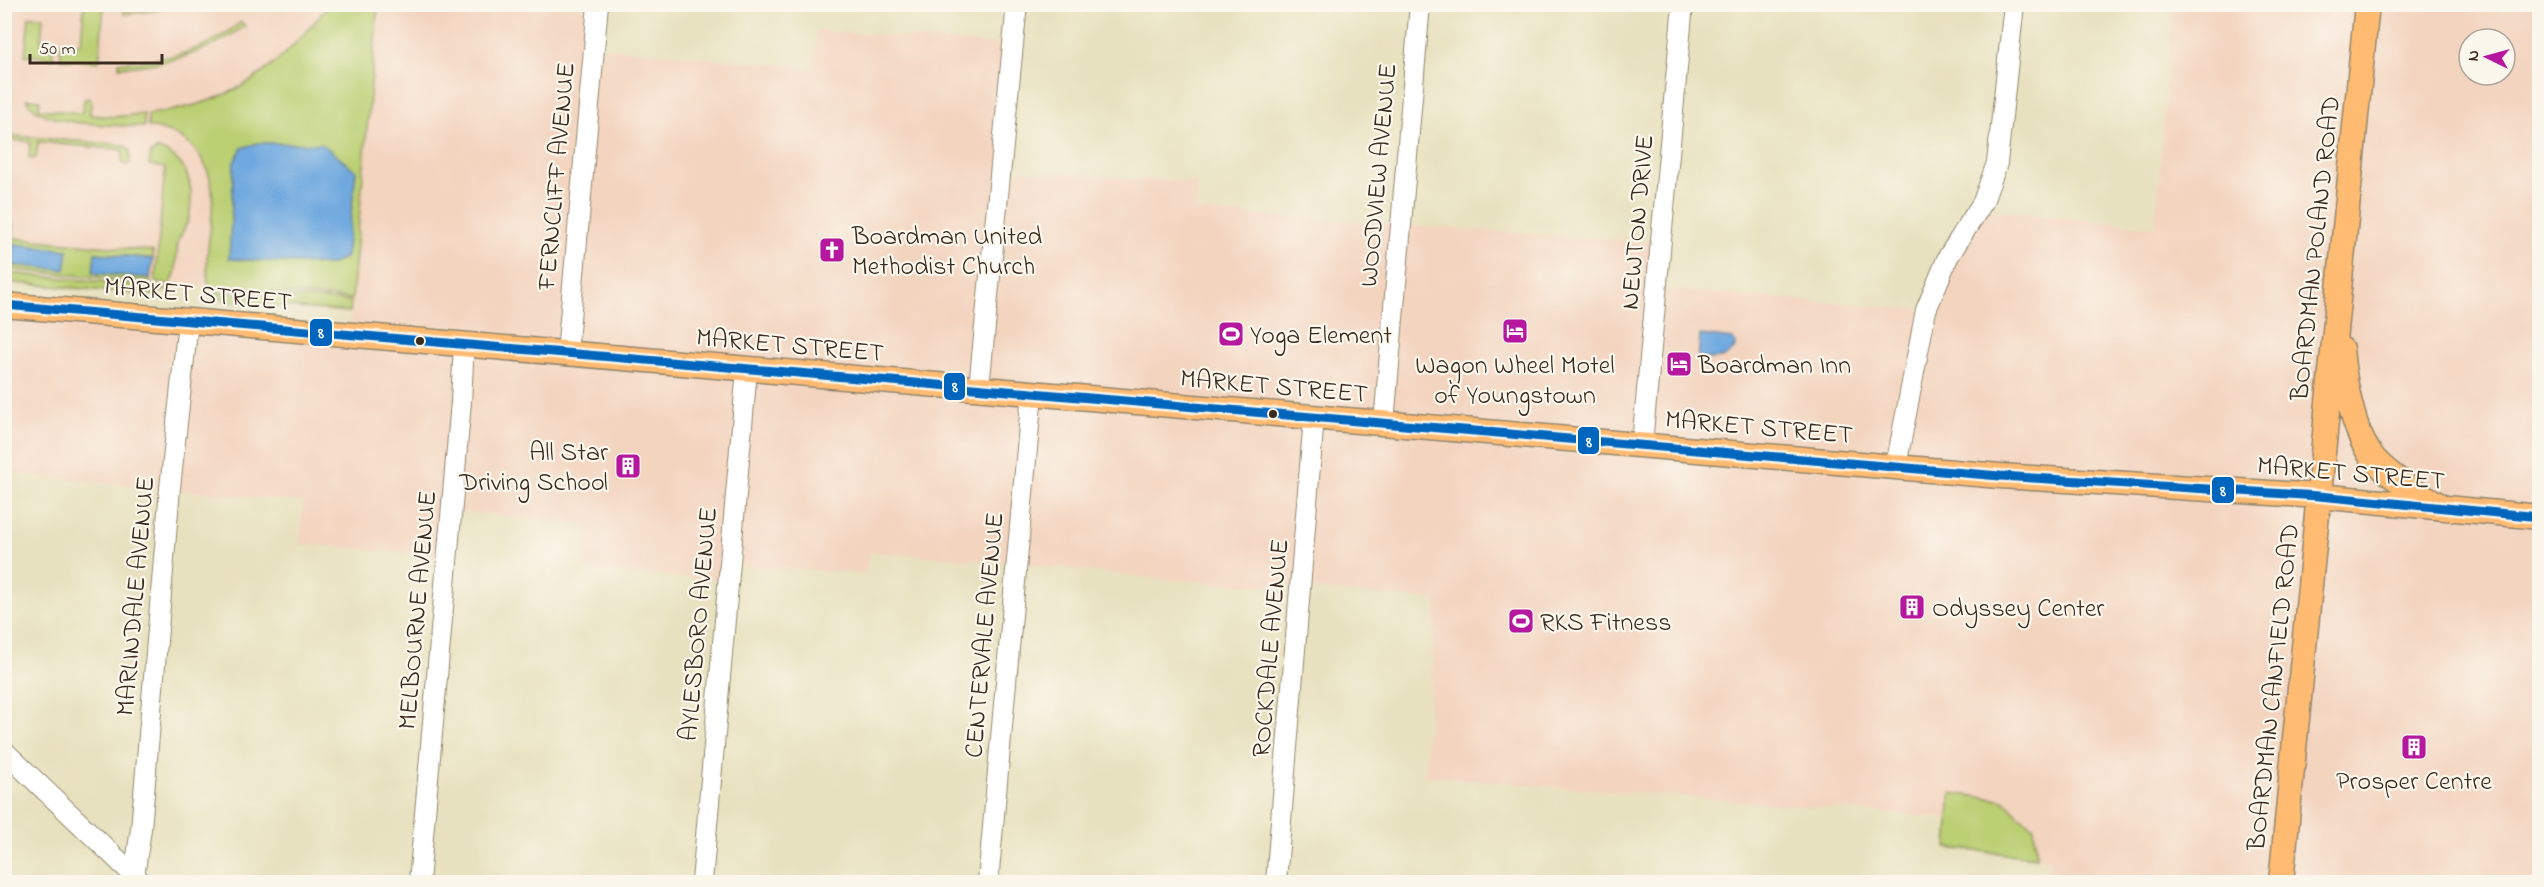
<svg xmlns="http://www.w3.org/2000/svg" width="2544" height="887" font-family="'Indie Flower',sans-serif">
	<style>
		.built { fill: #f3d4bf; fill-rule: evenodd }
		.green { fill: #bbcf73; stroke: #7b7c48; stroke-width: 1.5 }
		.water { fill: #6fa9df; stroke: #556a7e; stroke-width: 1.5 }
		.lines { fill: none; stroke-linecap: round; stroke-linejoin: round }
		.minor-casing { stroke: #92866e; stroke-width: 22 }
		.major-casing { stroke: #92866e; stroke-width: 27 }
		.minor { stroke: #fff; stroke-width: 20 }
		.major { stroke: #ffbb71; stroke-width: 24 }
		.bus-1-casing { stroke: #fbf7ec; stroke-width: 14 }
		.bus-1 { stroke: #0065bd; stroke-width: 9 }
		.bus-dot { fill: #3b2a1e; stroke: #fbf7ec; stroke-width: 2 }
		.labels { text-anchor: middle; stroke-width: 4.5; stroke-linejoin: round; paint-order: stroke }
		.street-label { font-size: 26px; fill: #3b2a1e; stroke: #fbf7ec }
		.poi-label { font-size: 26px; fill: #3b2a1e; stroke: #fbf7ec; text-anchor: start }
		.line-badge { stroke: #fbf7ec; stroke-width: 2 }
		.badge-label { font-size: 16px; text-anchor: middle; font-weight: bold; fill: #fff }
	</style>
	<rect width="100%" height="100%" fill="#fbf7ec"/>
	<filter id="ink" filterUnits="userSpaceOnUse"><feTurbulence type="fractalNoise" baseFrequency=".0167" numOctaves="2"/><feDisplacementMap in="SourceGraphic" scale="12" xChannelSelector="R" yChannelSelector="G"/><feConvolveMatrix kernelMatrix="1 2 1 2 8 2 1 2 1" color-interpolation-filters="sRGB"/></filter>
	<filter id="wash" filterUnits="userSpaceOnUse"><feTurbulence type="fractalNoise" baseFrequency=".008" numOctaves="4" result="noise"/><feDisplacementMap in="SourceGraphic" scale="24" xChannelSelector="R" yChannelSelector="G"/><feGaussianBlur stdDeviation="1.35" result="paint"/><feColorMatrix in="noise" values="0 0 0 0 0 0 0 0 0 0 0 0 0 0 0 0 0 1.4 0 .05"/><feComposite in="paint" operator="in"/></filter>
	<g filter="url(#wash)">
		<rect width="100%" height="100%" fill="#e8e1bf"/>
		<path class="built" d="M5,5H585L578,84L590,86L594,47L813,68L817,30L1013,46L1002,170L1197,183L1195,211L1662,243L1658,289L1926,310L1979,209L2155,227L2173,5H2539V882H2048L2050,859L1947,848L1949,818L1424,776L1437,600L1301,588L1158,579L1016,563L869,552L866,574L730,564L728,581L583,570L587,524L452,511L448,556L300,544L303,502L5,473L4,305L349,333L352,299L5,269ZM2469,39H2505V75H2469Z"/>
		<g class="green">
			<path d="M161,4L177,5L153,11L124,14V9Z"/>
			<path d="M84,5H104L99,62L61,59L60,43L81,44Z"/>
			<path d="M329,5H378L352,299L209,287C199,241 230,193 197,152C185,137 167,130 148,127V114C236,104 275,71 329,5Z"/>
			<path d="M29,17H43L41,41L52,42L53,58L25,55Z"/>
			<path d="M241,22L245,26C206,54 166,65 119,67V62C165,61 205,52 241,22Z"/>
			<path d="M88,98L91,100L90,115L111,117L144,114V127C115,124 40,128 26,99L40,100L39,109L82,113L84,100Z"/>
			<path d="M4,135L124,145L130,151V163L126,165L122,163L123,150L38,142L36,157L33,159L29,157L30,142L5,139Z"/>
			<path d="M158,149C189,159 195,188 189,217C187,226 180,234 178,243C175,255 179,273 170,284L155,282L165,168L149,165L151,153Z"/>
			<path d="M4,223L13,224L14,238L153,251V259L96,253L93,272L150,278L151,282L5,269Z"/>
			<path d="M5,273L163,287L167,289L153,295L5,282Z"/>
			<path d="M212,292L351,301L350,312L226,302Z"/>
			<path d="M1951,793L2004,800L2018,815L2034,827L2037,857L1947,848Z"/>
		</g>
		<g class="water">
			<path d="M258,143L322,144L356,171L346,257L330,265L229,259L234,162L242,148Z"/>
			<path d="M13,244L68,250L65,270L12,265Z"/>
			<path d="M95,253L153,259L150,278L93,273Z"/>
			<path d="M1700,335L1733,339L1736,345C1729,362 1714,358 1698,359Z"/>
		</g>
	</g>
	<g filter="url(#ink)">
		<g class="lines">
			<defs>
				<g id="minor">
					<path d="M567,353L598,4"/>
					<path d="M979,387L1017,4"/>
					<path d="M1384,423L1420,4"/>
					<path d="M1642,444L1683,4"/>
					<path d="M1896,466L1926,310L1948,257L1983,202L1997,163L2014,4"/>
					<path d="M4,751L141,882"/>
					<path d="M134,876L141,829L170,488L188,322"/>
					<path d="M419,882L461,402L464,343"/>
					<path d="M702,882L747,369"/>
					<path d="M988,882L1032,393"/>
					<path d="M1276,882L1314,417"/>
				</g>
				<g id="major">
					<path d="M4,305L2000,476L2319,496L2540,517"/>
					<path d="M2341,349C2344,380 2353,435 2374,459C2392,479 2417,492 2439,505"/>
					<path d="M2281,882L2367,4"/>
				</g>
			</defs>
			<use href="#minor" class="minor-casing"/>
			<use href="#major" class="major-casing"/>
			<use href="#minor" class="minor"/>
			<use href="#major" class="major"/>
			<defs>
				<path id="bus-1" d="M4,305L2000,476L2319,496L2540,517"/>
			</defs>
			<use href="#bus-1" class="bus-1-casing"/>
			<use href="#bus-1" class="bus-1"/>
		</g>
	</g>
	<defs>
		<symbol id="church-square" viewBox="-11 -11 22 22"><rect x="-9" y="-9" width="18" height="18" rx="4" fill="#b5179e" stroke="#fbf7ec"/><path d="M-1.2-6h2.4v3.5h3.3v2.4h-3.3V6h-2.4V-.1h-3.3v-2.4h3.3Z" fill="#fff"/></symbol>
		<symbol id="hotel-square" viewBox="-11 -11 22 22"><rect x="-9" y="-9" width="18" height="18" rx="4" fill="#b5179e" stroke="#fbf7ec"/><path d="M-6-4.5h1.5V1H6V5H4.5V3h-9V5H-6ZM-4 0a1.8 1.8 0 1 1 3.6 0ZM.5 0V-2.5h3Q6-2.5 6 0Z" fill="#fff"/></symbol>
		<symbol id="stadium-square" viewBox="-11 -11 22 22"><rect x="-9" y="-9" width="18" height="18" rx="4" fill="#b5179e" stroke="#fbf7ec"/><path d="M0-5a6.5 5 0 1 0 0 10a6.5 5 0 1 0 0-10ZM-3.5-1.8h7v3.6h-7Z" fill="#fff"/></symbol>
		<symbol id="building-square" viewBox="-11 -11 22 22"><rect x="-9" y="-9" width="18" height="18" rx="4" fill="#b5179e" stroke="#fbf7ec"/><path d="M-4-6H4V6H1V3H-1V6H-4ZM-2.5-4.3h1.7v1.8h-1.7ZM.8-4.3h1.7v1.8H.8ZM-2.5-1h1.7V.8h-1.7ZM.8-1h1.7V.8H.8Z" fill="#fff"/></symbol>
	</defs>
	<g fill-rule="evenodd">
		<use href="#church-square" x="817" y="235" width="30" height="30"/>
		<use href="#hotel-square" x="1500" y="316" width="30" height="30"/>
		<use href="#stadium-square" x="1216" y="319" width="30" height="30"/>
		<use href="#hotel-square" x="1664" y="349" width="30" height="30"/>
		<use href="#building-square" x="613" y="451" width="30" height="30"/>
		<use href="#building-square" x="1897" y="592" width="30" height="30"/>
		<use href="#stadium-square" x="1506" y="606" width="30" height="30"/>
		<use href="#building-square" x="2399" y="732" width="30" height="30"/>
	</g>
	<g class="bus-dot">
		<circle cx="420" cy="341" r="5"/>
		<circle cx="1273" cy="414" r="5"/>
	</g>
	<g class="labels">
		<g class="street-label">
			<text transform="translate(1377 175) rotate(-85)" y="9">WOODVIEW AVENUE</text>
			<text transform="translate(555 176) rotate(-85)" y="9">FERNCLIFF AVENUE</text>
			<text transform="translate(1636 222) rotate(-85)" y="9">NEWTON DRIVE</text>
			<text transform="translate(2314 248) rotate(-84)" y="9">BOARDMAN POLAND ROAD</text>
			<text transform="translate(198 293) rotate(5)" y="9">MARKET STREET</text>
			<text transform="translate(790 344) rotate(5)" y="9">MARKET STREET</text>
			<text transform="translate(1274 385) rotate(5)" y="9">MARKET STREET</text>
			<text transform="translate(1759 426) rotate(5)" y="9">MARKET STREET</text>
			<text transform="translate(2351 472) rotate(5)" y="9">MARKET STREET</text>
			<text transform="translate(134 596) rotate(-85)" y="9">MARLINDALE AVENUE</text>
			<text transform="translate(416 610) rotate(-85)" y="9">MELBOURNE AVENUE</text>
			<text transform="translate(697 624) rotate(-85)" y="9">AYLESBORO AVENUE</text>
			<text transform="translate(983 635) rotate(-85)" y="9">CENTERVALE AVENUE</text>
			<text transform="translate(1269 648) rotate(-85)" y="9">ROCKDALE AVENUE</text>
			<text transform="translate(2272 687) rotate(-84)" y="9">BOARDMAN CANFIELD ROAD</text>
		</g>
		<g class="poi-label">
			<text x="852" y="244">Boardman United<tspan x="852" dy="30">Methodist Church</tspan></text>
			<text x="1250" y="343">Yoga Element</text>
			<text x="1515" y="373" text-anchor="middle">Wagon Wheel Motel<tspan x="1515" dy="30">of Youngstown</tspan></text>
			<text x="1698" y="373">Boardman Inn</text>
			<text x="608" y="460" text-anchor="end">All Star<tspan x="608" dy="30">Driving School</tspan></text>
			<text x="1932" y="616">Odyssey Center</text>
			<text x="1540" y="630">RKS Fitness</text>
			<text x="2414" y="789" text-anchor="middle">Prosper Centre</text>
		</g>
	</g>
	<g class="line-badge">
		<rect x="309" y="318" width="24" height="29" rx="6" fill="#0065bd"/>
		<rect x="943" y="372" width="23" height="29" rx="6" fill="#0065bd"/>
		<rect x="1577" y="426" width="23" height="29" rx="6" fill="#0065bd"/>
		<rect x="2211" y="476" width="24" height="28" rx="6" fill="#0065bd"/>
	</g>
	<g class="badge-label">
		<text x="321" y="338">8</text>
		<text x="955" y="392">8</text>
		<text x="1589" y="447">8</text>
		<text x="2223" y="496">8</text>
	</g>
	<rect width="2544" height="887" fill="none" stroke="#fbf7ec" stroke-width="24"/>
	<g transform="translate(2487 57) rotate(275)"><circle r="28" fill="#fbf7ec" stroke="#aea59a" stroke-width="1.5"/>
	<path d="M0-4.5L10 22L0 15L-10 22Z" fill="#b5179e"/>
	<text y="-9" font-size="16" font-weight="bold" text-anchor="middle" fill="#3b2a1e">N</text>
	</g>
	<path d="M30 54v9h132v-9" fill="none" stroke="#3b2a1e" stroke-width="3"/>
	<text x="39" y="54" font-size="18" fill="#3b2a1e" stroke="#fbf7ec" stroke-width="4.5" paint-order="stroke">50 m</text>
</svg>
